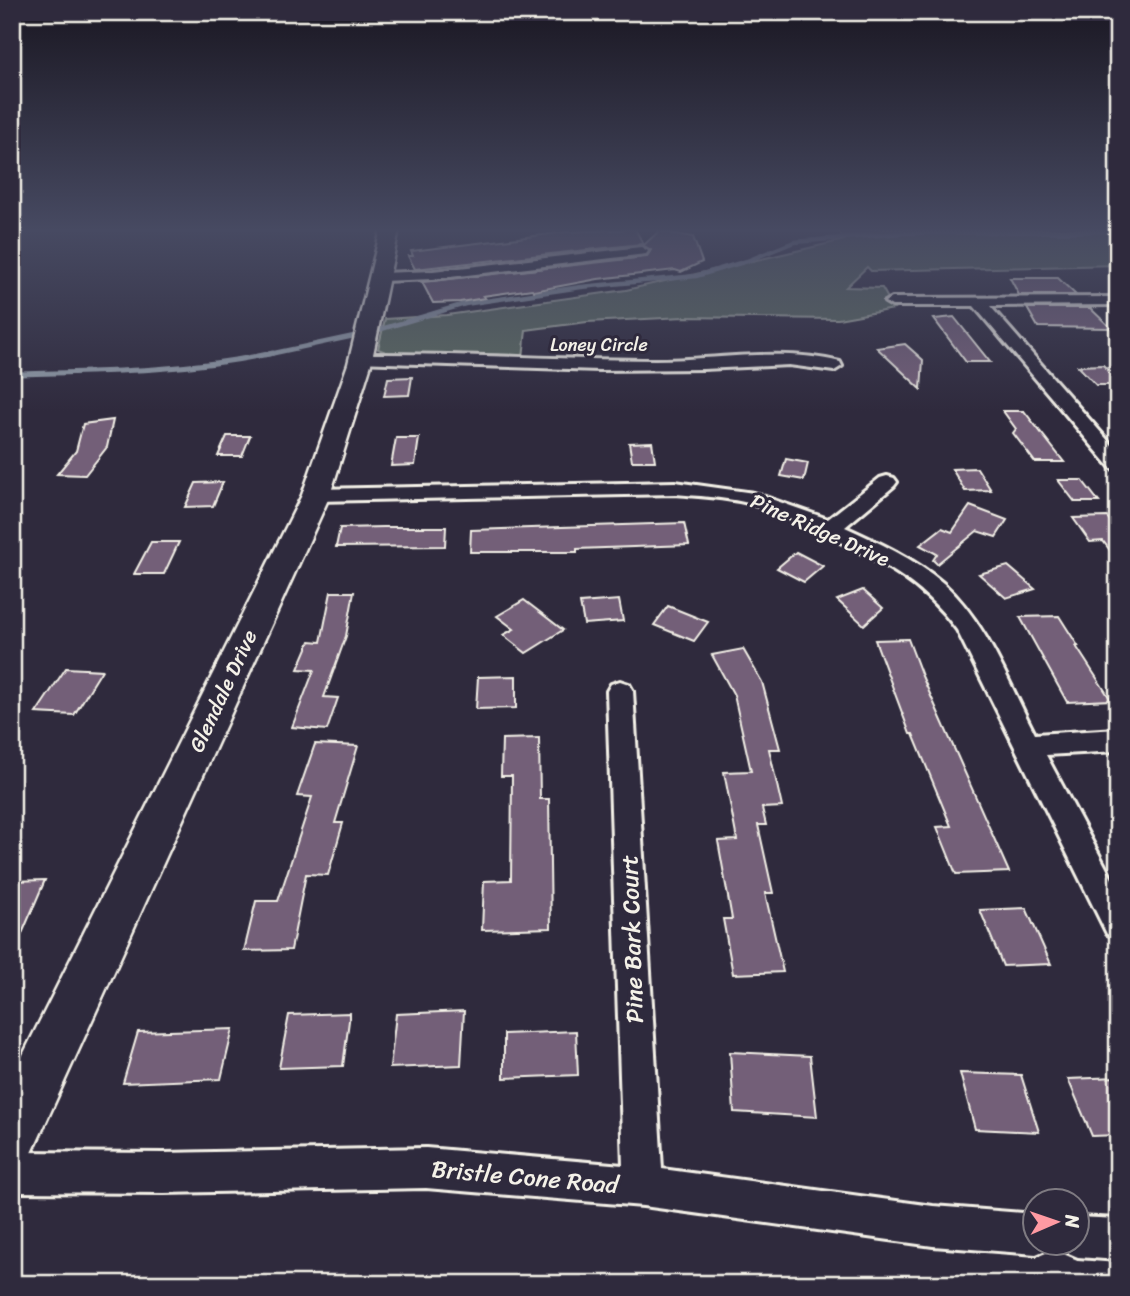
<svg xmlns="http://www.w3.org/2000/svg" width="1130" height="1296" font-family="Sriracha,sans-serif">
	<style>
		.green { fill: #5c6b61; stroke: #a8aea4; stroke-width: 2 }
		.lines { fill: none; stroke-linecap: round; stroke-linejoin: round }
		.stream-far1 { stroke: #929ca7; stroke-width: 4.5 }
		.stream { stroke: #929ca7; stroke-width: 5 }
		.building { fill: #735f78; stroke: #f4f1e8; stroke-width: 2 }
		.street-casing { stroke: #f4f1e8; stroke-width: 6 }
		.secondary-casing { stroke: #f4f1e8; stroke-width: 5 }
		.street { fill: #2f2a3d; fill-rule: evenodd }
		.secondary { fill: #2f2a3d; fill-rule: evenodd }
		.labels { text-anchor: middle; stroke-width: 6; stroke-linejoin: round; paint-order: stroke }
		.far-street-label { font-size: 18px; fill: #f4f1e8; stroke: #2f2a3d }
		.street-label { font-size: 21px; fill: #f4f1e8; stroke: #2f2a3d }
		.near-street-label { font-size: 24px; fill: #f4f1e8; stroke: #2f2a3d }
	</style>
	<rect width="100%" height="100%" fill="#2f2a3d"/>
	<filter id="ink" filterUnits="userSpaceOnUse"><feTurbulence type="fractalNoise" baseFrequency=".0143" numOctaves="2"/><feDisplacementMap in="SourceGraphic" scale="14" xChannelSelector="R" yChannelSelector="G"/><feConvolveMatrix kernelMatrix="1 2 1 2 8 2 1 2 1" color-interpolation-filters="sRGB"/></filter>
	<g filter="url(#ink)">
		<path class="green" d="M838,229H1118V265L871,271L867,267L846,287L882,288L894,309L838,319L684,317L587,322L526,330L523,358L447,353L391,354L378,349L385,319L447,315L626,290L844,240Z"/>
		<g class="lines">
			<path class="stream-far1" d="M265,355L368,333L465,304L581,287L696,276L747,261L794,242L902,233L1118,231"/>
			<path class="stream" d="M12,374C102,372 185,372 273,353"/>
		</g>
		<g class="building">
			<path d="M635,229L644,245L659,231L693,237L702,262L681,272L675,270L598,279L534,291L532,289L483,296L485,298L460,302L433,303L422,282L646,257L651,250L641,244L415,269L408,256H413L411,251L502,240L566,232Z"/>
			<path d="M1010,278H1058L1076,295H1019Z"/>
			<path d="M1027,308H1090L1111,328L1038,327Z"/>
			<path d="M954,317L990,362H966L934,319Z"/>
			<path d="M905,344L923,360L921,389L877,348Z"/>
			<path d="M1103,365L1118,380V385H1096L1078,366Z"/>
			<path d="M412,377L409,395L384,396L388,378Z"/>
			<path d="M1003,411H1024L1064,462H1035L1013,433L1016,429Z"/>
			<path d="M113,420L107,447L85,475L57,474L76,451L83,424Z"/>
			<path d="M227,436H250L242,456H218Z"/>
			<path d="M396,438H419L415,465L391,466Z"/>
			<path d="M652,442L655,461H632L629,443Z"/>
			<path d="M786,459L808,463L804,480L781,476Z"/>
			<path d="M977,468L991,490L965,491L952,469Z"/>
			<path d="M1058,480H1082L1099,502H1075Z"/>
			<path d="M223,482L213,506L185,507L196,483Z"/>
			<path d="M970,506L1007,520L996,537L977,531L937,564L933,560L937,554L920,545L942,528L952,532Z"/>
			<path d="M1107,517L1118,531V561L1103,541L1090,542L1073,518Z"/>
			<path d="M684,523L689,545L577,549V552H470L471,530Z"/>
			<path d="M384,527H446L445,546L336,547L340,528Z"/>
			<path d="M151,542H179L164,574H134Z"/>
			<path d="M796,552L823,566L804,582L777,568Z"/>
			<path d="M1008,566L1035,589L1006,598L979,574Z"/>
			<path d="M863,590L883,608L864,625L837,600Z"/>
			<path d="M331,592H354L346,636L324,697L338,698L327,730L292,727L314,670L298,669L310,641L321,642Z"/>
			<path d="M524,600L563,630L526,653L503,635L514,629L497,616Z"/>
			<path d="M619,600L623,621L584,624L580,603Z"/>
			<path d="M668,606L708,622L694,641L654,625Z"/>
			<path d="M1059,616L1078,646H1076L1111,700L1067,702L1020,617Z"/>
			<path d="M908,639L922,676L1009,872L956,874L937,827L951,826L913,734H910L875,640Z"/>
			<path d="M743,649L762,682L780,749H769L782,807L762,808L766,825H758L773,893H765L783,972L733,974L723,919H732L718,841L737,840L724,772L751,771L734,695L712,655Z"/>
			<path d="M66,668L102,670L74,715L36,713Z"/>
			<path d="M516,676V708L476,709L478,677Z"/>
			<path d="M539,738L540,799H549L551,928L482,930L484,881L511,880L512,776H501L502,739Z"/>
			<path d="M315,744L358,746L335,823H343L328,875L306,874L291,950L244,951L256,901H278L312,797L297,796Z"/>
			<path d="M45,880L12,957V881Z"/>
			<path d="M1026,908L1051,964L1003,966L980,910Z"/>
			<path d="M464,1011L461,1065L390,1068L396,1014Z"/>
			<path d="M350,1013L343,1066L279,1068L289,1015Z"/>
			<path d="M233,1029L221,1079L123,1083L138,1032Z"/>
			<path d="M576,1031L578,1075L504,1078V1034Z"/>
			<path d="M730,1052L810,1056L817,1117L734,1112Z"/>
			<path d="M960,1073L1021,1075L1039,1132L975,1129Z"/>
			<path d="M1118,1077V1135L1092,1136L1068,1079Z"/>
		</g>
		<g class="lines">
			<defs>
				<g id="street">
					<path d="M641,247L648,251L646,254L433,279L381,281L374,277L381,273L433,271Z"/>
					<path d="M1118,297V305L990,306L1118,452V470L1111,468L974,306H892L885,302L892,298Z"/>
					<path d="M362,354C460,353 557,360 655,360C716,360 780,347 840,362L842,366L834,371L789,365L703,369L599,370L356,362L354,359Z"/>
					<path d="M887,476L894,478L897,482L894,486L845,527C878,542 915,559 943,583C986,621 1009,684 1035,734L1118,729V751L1046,755L1118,890V938L1107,934L957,630C921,580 877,560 824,534C799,522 772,509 744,502C722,497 698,496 675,494L316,501L309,499L306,495L309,491L316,489L675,482L754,493L828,519L880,478Z"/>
					<path d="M620,681L629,684L633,691L662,1169L933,1206L1036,1214V1244H1052L1050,1248L1036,1254L933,1246L643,1206L426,1188L164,1193L12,1192V1152L164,1153L426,1148L623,1165L607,691L611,684Z"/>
					<path d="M1078,1217L1118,1219V1260L1078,1257L1064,1251L1060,1244H1078Z"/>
				</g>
				<path id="secondary" d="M381,229H399L371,364L330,495L31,1155L12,1163V1077L302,495L348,364Z"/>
			</defs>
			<use href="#street" class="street-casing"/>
			<use href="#secondary" class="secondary-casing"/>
			<use href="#street" class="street"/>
			<use href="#secondary" class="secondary"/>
		</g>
	</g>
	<linearGradient id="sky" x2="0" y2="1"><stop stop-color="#1a1722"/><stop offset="0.56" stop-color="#474a62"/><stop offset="1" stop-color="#474a62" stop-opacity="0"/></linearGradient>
	<rect width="1130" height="411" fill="url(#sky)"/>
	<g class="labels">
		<g class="far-street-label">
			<text x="599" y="351">Loney Circle</text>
		</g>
		<g class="street-label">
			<text transform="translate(820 530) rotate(24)" y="7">Pine Ridge Drive</text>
			<text transform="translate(223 691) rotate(-65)" y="7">Glendale Drive</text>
		</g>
		<g class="near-street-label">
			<text transform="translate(632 939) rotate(-92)" y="8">Pine Bark Court</text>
			<text transform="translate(525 1177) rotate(5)" y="8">Bristle Cone Road</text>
		</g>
	</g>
	<rect width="1130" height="1296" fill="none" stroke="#2f2a3d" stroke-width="42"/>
	<rect x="21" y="21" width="1088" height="1254" fill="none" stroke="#f4f1e8" stroke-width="2.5" filter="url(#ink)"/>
	<g transform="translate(1056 1222) rotate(88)"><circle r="33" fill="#2f2a3d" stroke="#7e7a81" stroke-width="2"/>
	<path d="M0-5L12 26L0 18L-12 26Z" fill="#ff9aa2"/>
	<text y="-10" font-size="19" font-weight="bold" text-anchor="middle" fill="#f4f1e8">N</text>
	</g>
</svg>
